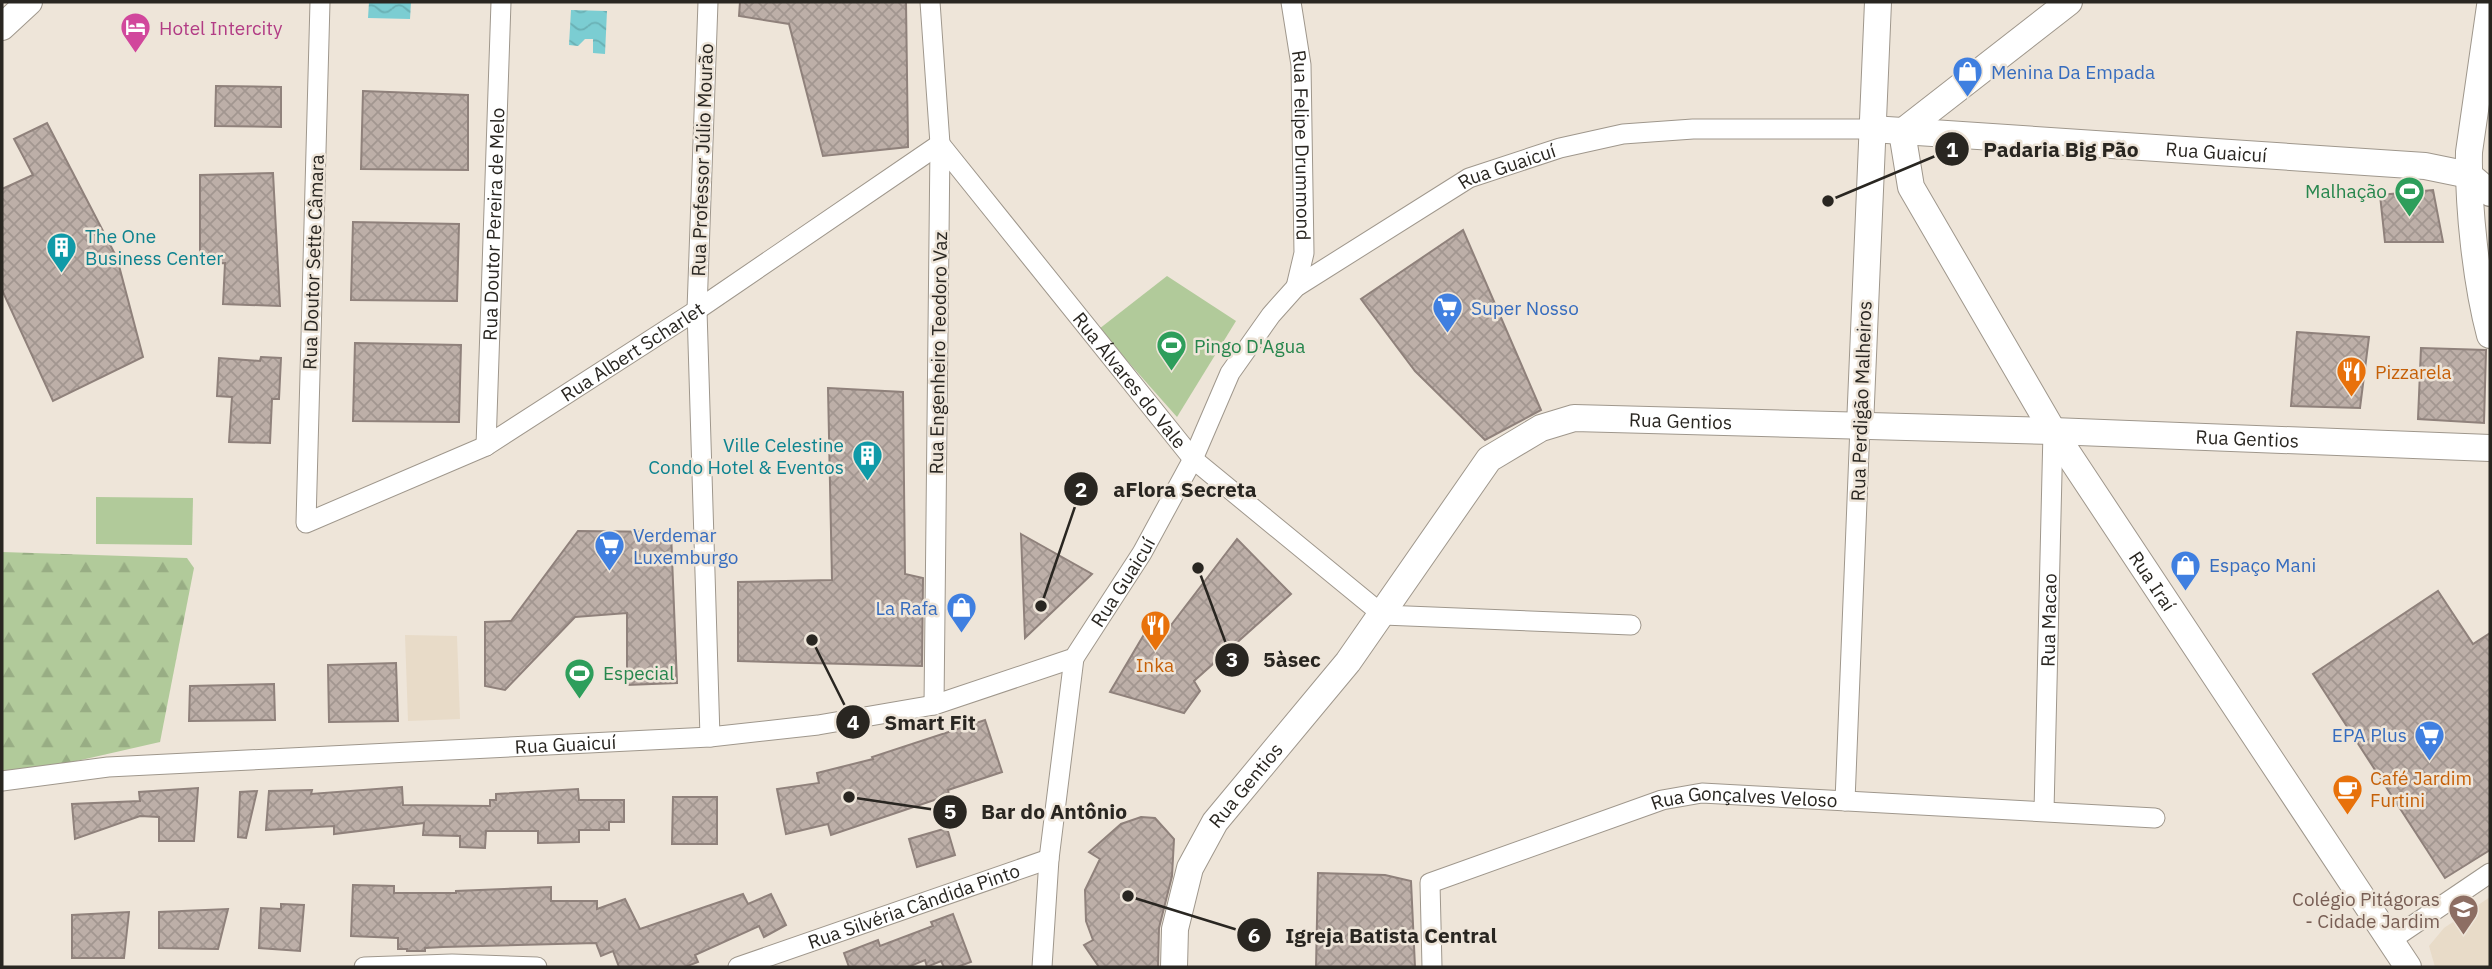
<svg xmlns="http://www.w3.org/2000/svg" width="2492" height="969" font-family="'IBM Plex Sans',sans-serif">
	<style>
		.built { fill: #e8dbc8 }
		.forest { fill: url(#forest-firs) }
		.park { fill: #b1ca9a }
		.water { fill: url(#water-waves) }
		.building { fill: url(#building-cross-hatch); stroke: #8f817b; stroke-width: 2 }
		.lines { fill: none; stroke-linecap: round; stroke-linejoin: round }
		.street-casing { stroke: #9f978c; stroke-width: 21 }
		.secondary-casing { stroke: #9f978c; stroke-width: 28 }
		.street { stroke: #fff; stroke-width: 19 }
		.secondary { stroke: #fff; stroke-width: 26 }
		.labels { text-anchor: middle; stroke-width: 5; stroke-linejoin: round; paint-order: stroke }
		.hotel-label { font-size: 19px; fill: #b23c85; stroke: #eee5d9; text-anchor: start }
		.shop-label { font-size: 19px; fill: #366cbe; stroke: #eee5d9; text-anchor: start }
		.street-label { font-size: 19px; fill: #292621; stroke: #eee5d9 }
		.leisure-label { font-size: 19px; fill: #27864d; stroke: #eee5d9; text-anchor: start }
		.culture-label { font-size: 19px; fill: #0d838f; stroke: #eee5d9; text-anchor: start }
		.food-label { font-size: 19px; fill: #c56008; stroke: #eee5d9; text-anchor: start }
		.education-label { font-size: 19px; fill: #785e54; stroke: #eee5d9; text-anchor: end }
		.leader { fill: none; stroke: #292621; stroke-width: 2.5 }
		.callout-dot { fill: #292621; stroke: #eee5d9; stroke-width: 2.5 }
		.mark-label { font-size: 21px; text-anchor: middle; font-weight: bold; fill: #fff }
		.callout-label { font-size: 21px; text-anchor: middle; font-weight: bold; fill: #292621; stroke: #eee5d9; stroke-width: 5; stroke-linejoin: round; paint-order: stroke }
	</style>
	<defs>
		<pattern id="forest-firs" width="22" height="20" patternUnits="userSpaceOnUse" patternTransform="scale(1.75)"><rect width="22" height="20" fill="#b1ca9a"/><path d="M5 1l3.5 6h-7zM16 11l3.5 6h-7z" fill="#98ad84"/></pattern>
		<pattern id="water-waves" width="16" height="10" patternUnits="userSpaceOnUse" patternTransform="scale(1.75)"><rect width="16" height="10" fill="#7bcdd2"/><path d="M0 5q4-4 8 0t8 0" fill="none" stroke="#6ab0b4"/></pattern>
		<pattern id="building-cross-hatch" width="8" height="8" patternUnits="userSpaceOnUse" patternTransform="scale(1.75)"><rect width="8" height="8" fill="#bdafa8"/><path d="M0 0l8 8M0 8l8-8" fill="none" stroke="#a29690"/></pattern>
	</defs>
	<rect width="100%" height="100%" fill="#eee5d9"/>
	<g class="built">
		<path d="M405,635L457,636L460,719L408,721Z"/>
		<path d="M2490,897V967H2435L2429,946L2444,928Z"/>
	</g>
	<path class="forest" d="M2,552L187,558L194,568L160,742L2,778Z"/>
	<g class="park">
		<path d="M1167,276L1236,321L1177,417L1099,329Z"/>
		<path d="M96,497L193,498L192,545L96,544Z"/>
	</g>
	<g class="water">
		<path d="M369,2H411L410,19L368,18Z"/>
		<path d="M571,10L607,11L605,54L593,53V39H585L578,46L569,45Z"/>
	</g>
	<g class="building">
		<path d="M740,2H906L908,147L823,156L789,24L739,16Z"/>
		<path d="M216,86L281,87V127L215,126Z"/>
		<path d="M363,91L468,95V170L361,169Z"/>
		<path d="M47,123L117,258L143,357L53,401L2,290V189L33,175L14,139Z"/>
		<path d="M273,173L280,306L223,304L225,263L200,264V175Z"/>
		<path d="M2433,190L2443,242H2385L2380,195Z"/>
		<path d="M353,222L459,224L457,301L351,300Z"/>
		<path d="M1463,230L1541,410L1485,440L1415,371L1361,299Z"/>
		<path d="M2297,332L2369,337L2360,408L2291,406Z"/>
		<path d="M355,343L461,345L459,422L353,421Z"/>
		<path d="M2421,348L2486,350L2484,423L2418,419Z"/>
		<path d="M261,357L281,358L279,399H272L270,443L229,442L232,397L217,396L219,358L260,361Z"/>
		<path d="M828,388L903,392L905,574L923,578L922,666L738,661V582L832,580Z"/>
		<path d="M578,531L671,532L677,683L627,685V613L575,617L505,690L485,686V622L511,621Z"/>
		<path d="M1021,534L1092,574L1025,638Z"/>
		<path d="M1237,539L1291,594L1194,681L1200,691L1184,713L1110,692L1155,616L1165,633Z"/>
		<path d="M2438,591L2473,644L2490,633V850L2445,878L2313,674Z"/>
		<path d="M396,663L398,721L329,722L328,665Z"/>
		<path d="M274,684L275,720L189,721L190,686Z"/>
		<path d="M985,720L1002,772L948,790L949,795L831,835L828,824L786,834L777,789L819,783L817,773L873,759L872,757Z"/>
		<path d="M402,787L403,805L490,806V800H496V794L578,789L579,800H624V822H609V830H579V842L538,843V831H486L485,848L460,847V836L423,835L424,823L334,834V826L266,830L269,791L312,790L311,794Z"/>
		<path d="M198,788L194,841H159V817L140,816L75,839L72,804L140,801L139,792Z"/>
		<path d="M257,791L246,838L238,837L240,792Z"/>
		<path d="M673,797H717V844H672Z"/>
		<path d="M1141,817L1155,818L1174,839L1172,876L1159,928L1158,967H1099L1084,945L1093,940L1086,921L1085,890L1100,859L1089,852L1121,824Z"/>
		<path d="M947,828L955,855L917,867L909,839Z"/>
		<path d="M1318,873L1385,875L1411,881L1415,967H1316Z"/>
		<path d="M353,885L394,886V893H456V891L551,887V901H597V909L625,899L640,929L743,894L748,904L771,894L786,925L764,937L759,926L695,955L698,962L685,967H619L613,951L601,956L596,943L443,947L425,948V951H407V949H398V938L351,936Z"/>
		<path d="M281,904L304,905L300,951L259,948L261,908L281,909Z"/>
		<path d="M228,909L218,949L159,948V912Z"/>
		<path d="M129,912L124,958H72V915Z"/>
		<path d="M953,914L971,962L957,967H944L941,961L927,967L925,960L908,967H849L844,953L878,940L880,946L933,926L931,922Z"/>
	</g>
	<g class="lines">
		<defs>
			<g id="street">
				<path id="s1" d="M320,2L306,523L486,446L697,310L940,144"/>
				<path d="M708,2L697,310L710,737"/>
				<path d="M930,2L940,144L934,705"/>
				<path id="s2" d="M1291,2L1301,65L1304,253L1296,287"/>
				<path id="s3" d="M940,144L1193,459L1383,615L1631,625"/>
				<path id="s4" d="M486,446L501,2"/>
				<path id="s5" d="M2,781L108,767L710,737L818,725L934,705L1074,658L1142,553L1193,459L1230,373L1271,315L1296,287L1469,178L1560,148L1623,134L1693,129H1872"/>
				<path d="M1845,801L1860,426"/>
				<path id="s6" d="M2044,811L2053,431"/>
				<path d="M2391,940L2490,873"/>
				<path d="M364,967L452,964L537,967"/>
				<path id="s7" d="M738,967L1049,859"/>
				<path d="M1042,967L1049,859L1074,658"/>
				<path id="s8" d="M1432,967L1430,883L1662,800L1702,793L2155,818"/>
			</g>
			<g id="secondary">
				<path d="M2490,6L2469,152C2468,206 2476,283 2490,335"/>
				<path d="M2,27L29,2"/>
				<path id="s9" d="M1872,129L2425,166L2469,175L2490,193"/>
				<path id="s10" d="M1902,132L1911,187L2053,431L2408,967"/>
				<path d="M1902,132L2069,2"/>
				<path d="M1860,426L1878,2"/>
				<path id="s11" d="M1174,967L1175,929L1190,868L1215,822L1348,662L1489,459L1541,428L1574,418L2053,431L2490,448"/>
			</g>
		</defs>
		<use href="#street" class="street-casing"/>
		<use href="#secondary" class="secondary-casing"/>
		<use href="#street" class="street"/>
		<use href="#secondary" class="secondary"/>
	</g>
	<defs>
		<symbol id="hotel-pin" viewBox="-11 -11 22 30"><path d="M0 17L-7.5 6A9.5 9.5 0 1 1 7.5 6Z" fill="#d1479c" stroke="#eee5d9"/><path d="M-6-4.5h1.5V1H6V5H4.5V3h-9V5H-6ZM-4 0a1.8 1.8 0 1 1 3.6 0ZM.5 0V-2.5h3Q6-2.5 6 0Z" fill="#fff"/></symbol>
		<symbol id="shop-pin" viewBox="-11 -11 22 30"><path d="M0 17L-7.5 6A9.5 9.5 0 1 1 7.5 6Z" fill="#3f7fe0" stroke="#eee5d9"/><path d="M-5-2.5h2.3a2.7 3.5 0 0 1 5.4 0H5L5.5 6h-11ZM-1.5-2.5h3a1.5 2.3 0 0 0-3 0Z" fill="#fff"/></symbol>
		<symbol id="stadium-pin" viewBox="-11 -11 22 30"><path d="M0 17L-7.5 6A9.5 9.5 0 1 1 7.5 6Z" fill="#2e9e5b" stroke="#eee5d9"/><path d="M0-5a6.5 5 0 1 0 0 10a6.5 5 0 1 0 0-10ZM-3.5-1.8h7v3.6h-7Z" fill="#fff"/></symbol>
		<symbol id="building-pin" viewBox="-11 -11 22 30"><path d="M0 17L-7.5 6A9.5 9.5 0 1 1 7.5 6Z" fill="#0f9aa8" stroke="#eee5d9"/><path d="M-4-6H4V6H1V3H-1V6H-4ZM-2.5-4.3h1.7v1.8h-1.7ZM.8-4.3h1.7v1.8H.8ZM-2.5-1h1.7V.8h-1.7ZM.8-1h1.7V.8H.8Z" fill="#fff"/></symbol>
		<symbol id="supermarket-pin" viewBox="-11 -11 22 30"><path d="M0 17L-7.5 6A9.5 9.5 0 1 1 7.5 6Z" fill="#3f7fe0" stroke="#eee5d9"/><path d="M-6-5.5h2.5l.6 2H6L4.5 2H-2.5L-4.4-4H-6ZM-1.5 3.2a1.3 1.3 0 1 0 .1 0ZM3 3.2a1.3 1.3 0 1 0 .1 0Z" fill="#fff"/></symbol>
		<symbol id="restaurant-pin" viewBox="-11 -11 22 30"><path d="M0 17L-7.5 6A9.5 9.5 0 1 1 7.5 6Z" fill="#e8710a" stroke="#eee5d9"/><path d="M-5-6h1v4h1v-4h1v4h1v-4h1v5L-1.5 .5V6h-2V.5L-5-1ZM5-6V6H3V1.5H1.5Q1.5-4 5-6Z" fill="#fff"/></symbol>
		<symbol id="cafe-pin" viewBox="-11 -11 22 30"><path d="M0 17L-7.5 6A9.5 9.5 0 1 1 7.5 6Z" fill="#e8710a" stroke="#eee5d9"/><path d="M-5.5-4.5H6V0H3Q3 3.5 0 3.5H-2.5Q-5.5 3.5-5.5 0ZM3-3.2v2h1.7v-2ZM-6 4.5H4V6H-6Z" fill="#fff"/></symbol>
		<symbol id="school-pin" viewBox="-11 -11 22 30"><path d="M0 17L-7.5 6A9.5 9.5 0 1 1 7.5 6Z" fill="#8d6e63" stroke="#eee5d9"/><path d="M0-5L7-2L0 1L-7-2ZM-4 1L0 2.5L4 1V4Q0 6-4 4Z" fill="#fff"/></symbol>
	</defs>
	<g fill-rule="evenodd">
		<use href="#hotel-pin" x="118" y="10" width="35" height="47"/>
		<use href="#shop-pin" x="1950" y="54" width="35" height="47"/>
		<use href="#stadium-pin" x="2392" y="174" width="35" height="47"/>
		<use href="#building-pin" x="44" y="230" width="35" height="47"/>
		<use href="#supermarket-pin" x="1430" y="290" width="35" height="47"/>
		<use href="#stadium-pin" x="1154" y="328" width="35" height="47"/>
		<use href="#restaurant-pin" x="2334" y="354" width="35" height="47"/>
		<use href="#building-pin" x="850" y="438" width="35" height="47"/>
		<use href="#supermarket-pin" x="592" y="528" width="35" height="47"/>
		<use href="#shop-pin" x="2168" y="548" width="35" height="47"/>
		<use href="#shop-pin" x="944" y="590" width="35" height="47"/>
		<use href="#restaurant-pin" x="1138" y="608" width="35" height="47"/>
		<use href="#stadium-pin" x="562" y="656" width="35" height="47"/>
		<use href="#supermarket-pin" x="2412" y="718" width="35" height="47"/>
		<use href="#cafe-pin" x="2330" y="772" width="35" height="47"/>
		<use href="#school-pin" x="2446" y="892" width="35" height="47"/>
	</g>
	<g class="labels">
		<g class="hotel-label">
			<text x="159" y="35">Hotel Intercity</text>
		</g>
		<g class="shop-label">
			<text x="1991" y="79">Menina Da Empada</text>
			<text x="1471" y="315">Super Nosso</text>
			<text x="633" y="542">Verdemar<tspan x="633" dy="22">Luxemburgo</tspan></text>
			<text x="2209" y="572">Espaço Mani</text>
			<text x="938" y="615" text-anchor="end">La Rafa</text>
			<text x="2407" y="742" text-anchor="end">EPA Plus</text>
		</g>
		<g class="street-label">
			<text dy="7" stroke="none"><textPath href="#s2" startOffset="144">Rua Felipe Drummond</textPath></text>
			<text dy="7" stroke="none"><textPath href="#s9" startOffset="345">Rua Guaicuí</textPath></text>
			<text transform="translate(702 160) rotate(-88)" y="7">Rua Professor Júlio Mourão</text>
			<text dy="7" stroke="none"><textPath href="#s5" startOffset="1762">Rua Guaicuí</textPath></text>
			<text dy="7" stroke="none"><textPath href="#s4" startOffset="222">Rua Doutor Pereira de Melo</textPath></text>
			<text transform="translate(313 262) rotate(-88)" y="7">Rua Doutor Sette Câmara</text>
			<text dy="7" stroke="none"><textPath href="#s1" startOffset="891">Rua Albert Scharlet</textPath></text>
			<text transform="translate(938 353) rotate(-89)" y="7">Rua Engenheiro Teodoro Vaz</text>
			<text dy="7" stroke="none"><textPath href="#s3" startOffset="303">Rua Álvares do Vale</textPath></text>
			<text transform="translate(1861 401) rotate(-88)" y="7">Rua Perdigão Malheiros</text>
			<text dy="7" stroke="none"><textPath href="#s11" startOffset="810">Rua Gentios</textPath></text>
			<text dy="7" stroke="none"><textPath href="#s11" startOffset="1377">Rua Gentios</textPath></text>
			<text dy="7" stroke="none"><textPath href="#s5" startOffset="1174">Rua Guaicuí</textPath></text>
			<text dy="7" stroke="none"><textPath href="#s10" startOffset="518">Rua Iraí</textPath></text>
			<text dy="7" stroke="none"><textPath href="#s6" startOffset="191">Rua Macao</textPath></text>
			<text dy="7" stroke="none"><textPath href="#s5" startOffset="565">Rua Guaicuí</textPath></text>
			<text dy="7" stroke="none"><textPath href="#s11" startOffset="201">Rua Gentios</textPath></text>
			<text dy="7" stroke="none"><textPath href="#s8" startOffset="413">Rua Gonçalves Veloso</textPath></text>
			<text dy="7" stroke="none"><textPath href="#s7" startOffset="186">Rua Silvéria Cândida Pinto</textPath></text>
		</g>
		<g class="leisure-label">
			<text x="2387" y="198" text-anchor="end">Malhação</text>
			<text x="1194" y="353">Pingo D'Agua</text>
			<text x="603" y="680">Especial</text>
		</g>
		<g class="culture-label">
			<text x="85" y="243">The One<tspan x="85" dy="22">Business Center</tspan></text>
			<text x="844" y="452" text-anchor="end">Ville Celestine<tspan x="844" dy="22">Condo Hotel &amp; Eventos</tspan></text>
		</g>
		<g class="food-label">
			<text x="2375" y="379">Pizzarela</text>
			<text x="1155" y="672" text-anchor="middle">Inka</text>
			<text x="2370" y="785">Café Jardim<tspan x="2370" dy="22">Furtini</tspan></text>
		</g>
		<g class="education-label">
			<text x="2440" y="906">Colégio Pitágoras<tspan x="2440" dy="22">- Cidade Jardim</tspan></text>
		</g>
	</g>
	<path class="leader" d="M1828 201L1952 149M1041 606L1081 489M1198 568L1232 660M812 640L853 722M849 797L950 812M1128 896L1254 935"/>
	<g class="callout-dot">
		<circle cx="1828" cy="201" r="7"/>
		<circle cx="1041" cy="606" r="7"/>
		<circle cx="1198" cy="568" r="7"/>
		<circle cx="812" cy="640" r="7"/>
		<circle cx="849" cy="797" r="7"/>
		<circle cx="1128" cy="896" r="7"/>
		<circle cx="1952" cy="149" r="18"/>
		<circle cx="1081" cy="489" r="18"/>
		<circle cx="1232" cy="660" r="18"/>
		<circle cx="853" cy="722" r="18"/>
		<circle cx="950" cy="812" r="18"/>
		<circle cx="1254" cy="935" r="18"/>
	</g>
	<g class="mark-label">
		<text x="1952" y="157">1</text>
		<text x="1081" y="497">2</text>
		<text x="1232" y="667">3</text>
		<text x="853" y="730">4</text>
		<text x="950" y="819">5</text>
		<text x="1254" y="943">6</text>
	</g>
	<g class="callout-label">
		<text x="2061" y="157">Padaria Big Pão</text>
		<text x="1185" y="497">aFlora Secreta</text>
		<text x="1292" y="667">5àsec</text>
		<text x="930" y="730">Smart Fit</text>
		<text x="1054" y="819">Bar do Antônio</text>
		<text x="1391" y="943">Igreja Batista Central</text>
	</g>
	<rect width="2492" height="969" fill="none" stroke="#292621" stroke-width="7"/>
</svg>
